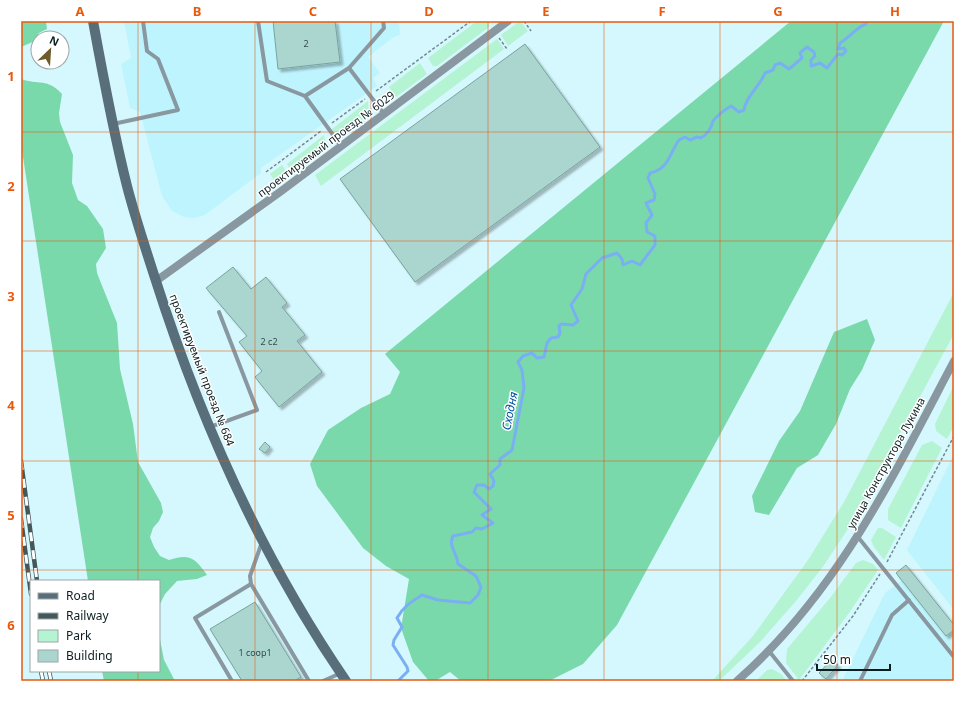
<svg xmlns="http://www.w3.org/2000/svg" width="975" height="702" font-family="'Noto Sans',sans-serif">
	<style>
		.built { fill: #bef4fd }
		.green { fill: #b4f4d2 }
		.forest { fill: #7ad9ab }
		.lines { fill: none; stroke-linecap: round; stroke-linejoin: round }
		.stream { stroke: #7aaff3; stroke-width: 3 }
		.building { fill: #abd6d0; stroke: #79a39d; filter: url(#shadow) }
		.path { stroke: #708a8e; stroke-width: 1.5; stroke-dasharray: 3 2; stroke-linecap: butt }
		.lane { stroke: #8998a0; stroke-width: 4 }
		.street { stroke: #8998a0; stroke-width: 8 }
		.secondary { stroke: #586e7a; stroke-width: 10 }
		.rail-casing { stroke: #42585b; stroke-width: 4.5 }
		.rail { stroke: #fff; stroke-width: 3; stroke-dasharray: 9; stroke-linecap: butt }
		.grid { fill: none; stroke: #e8590c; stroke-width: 1; stroke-opacity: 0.55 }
		.labels { text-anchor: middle; stroke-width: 3; stroke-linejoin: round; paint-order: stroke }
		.number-label { font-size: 9px; fill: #344c4c }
		.street-label { font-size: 11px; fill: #0d1e20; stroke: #fff }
		.water-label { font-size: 12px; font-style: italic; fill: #0351a0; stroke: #fff }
		.neatline { fill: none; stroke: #e8590c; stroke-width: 1.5 }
		.grid-label { font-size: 13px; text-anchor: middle; font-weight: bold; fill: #e8590c }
	</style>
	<defs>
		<filter id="shadow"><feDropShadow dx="3" dy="3" stdDeviation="1" flood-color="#0004"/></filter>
	</defs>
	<rect width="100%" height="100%" fill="#d5f8fe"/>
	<g class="built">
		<path d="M124,21H399L400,35L394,37L368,57L380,73L373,78L377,86L261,168V173L205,215L194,218L184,217L172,211L162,196L140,112L130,108L121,64L131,58Z"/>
		<path d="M954,454V610L907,550Z"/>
		<path d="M906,565L954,625V681H842L885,593L901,581L896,573Z"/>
	</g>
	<g class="green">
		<path d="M477,21H489V27L437,66H433L428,58Z"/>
		<path d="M520,21L528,31L508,46L501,35Z"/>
		<path d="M497,39L504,49L321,186L315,175Z"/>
		<path d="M420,63L427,74L396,97L389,87Z"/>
		<path d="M368,101L369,116L344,135L331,130Z"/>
		<path d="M324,135L326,150L293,174L287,164Z"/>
		<path d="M282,165L288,174L276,183L270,174Z"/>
		<path d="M954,292V334L848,529L822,568L796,601L760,642L719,681H712L753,636L808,560L844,502Z"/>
		<path d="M954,385V426L947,439L936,431L935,424Z"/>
		<path d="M932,441L942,448L901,528L888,520V509L922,445Z"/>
		<path d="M878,528H882L896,537L884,560L874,547L871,540Z"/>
		<path d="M863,560L873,564L878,570L849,613L799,680L786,663L787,649L830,598L856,563Z"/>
		<path d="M772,669L781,674L787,681H756L767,670Z"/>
	</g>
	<g class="forest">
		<path d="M21,21H46L47,29L39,33L35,41L21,47Z"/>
		<path d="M791,21H944L617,625L583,664L549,681H461L450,672L435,681H429L413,662L401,628L409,579L386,566L363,548L317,486L310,464L328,430L361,408L390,394L400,372L385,354Z"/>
		<path d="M21,79C38,85 48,78 62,94L59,113L60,122L73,155L72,183L78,200L87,206L103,229L106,248L96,264L97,273L117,323L120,369L133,424L138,462L161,503L163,512L159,521L153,528L150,537L154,547L160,556L169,560C190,553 195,558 207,575L197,579L177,581L165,594L159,606V581H88L21,144Z"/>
		<path d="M867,319L875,340L862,370L850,389L836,424L818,455L797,468L769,515L755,512L752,496L779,441L800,411L834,332Z"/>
		<path d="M159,634L164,660L175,681H104L102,671H159Z"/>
	</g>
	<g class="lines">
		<path class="stream" d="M398,681L408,671L407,667L393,645L394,640L402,627L397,618C403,607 411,602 422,595L438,600L470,603L478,595L481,587L476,576L458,564C457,553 448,546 453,536L472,532L476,528L482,529L493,523L482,515L491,509L474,492L477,485H484L489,489L493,486L494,481L490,474L500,465V459L512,450L524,388L522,370L518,362L523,356L532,353L537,358L544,357L547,343L551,338L558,337L560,333L559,326L561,324L573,325L578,321L571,305L582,289L586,274L602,258L617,253L622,259L623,265L632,261L640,265L655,245V236L647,232L646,223L652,215L646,203L654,200L655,194L648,178L650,173C669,169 669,154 679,140L685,137L690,140L697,137L701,138C708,134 711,129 713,121C718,115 724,110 731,106L739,112L744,110C746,96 760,86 765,73L773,70L775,65L780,63L789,69L802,58L800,53L807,47L814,52L815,56L811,60V66L820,63L827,68L838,54L842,55L846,51L844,48L838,49L840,43C850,37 858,26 866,24V21"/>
	</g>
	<g class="building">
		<path d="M273,21H335L340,62L278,69Z"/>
		<path d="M525,44L600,147L415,282L340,179Z"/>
		<path d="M233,267L251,289L266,277L287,303L282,307L305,335L297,341L322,372L279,407L255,377L262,371L239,342L247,336L206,288Z"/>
		<path d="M265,442L270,447L265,453L259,449Z"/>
		<path d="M906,565L954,625V630L946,636L896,573Z"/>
		<path d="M255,602L301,677L294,681H242L210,629Z"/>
		<path d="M831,660L838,665L826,679L819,673Z"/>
	</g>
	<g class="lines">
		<g class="path">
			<path d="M524,21L531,31"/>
			<path d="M499,38L507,49"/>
			<path d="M376,91L471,21"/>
			<path d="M332,123L365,99"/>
			<path d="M266,172L321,131"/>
			<path d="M887,562L954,436"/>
			<path d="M802,681L853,616L880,574"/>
		</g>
		<g class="lane">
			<path d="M258,21L267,81L305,96L341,146"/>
			<path d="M349,68L384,114"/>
			<path d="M305,96L349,68L384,28L383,21"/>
			<path d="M113,124L178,110L158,59L147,51L143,21"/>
			<path d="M210,427L257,410L219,312"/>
			<path d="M858,537L954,657"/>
			<path d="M262,542L250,576L251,584L309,681"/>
			<path d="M769,651L793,681"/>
			<path d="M232,681L195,618L251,584"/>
			<path d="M323,681L341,673"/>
			<path d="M860,681L892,615L909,600"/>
		</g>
		<g class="street">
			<path d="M156,281L280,192L508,21"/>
			<path d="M737,681C838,592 892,478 954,361"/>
		</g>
		<path class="secondary" d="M93,21C103,76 113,131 127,186C135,217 145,247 155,278C200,420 262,558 346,681"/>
		<defs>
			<g id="rail">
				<path d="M21,461L37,581"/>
				<path d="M21,519L31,594"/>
				<path d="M41,671L43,681"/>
				<path d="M49,671L51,681"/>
			</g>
		</defs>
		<use href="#rail" class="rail-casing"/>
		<use href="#rail" class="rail"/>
	</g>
	<path class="grid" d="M138,21V581M255,21V681M371,21V681M488,21V681M604,21V681M720,21V681M837,21V681M21,132H954M21,241H954M21,351H954M21,461H954M21,570H954M138,671V681"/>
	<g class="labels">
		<g class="number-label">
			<text x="306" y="47">2</text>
			<text x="269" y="345">2 с2</text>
			<text x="255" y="656">1 соор1</text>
		</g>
		<g class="street-label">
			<text transform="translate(326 144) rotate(-37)" y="4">проектируемый проезд № 6029</text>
			<text transform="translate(202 370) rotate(69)" y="4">проектируемый проезд № 684</text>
			<text transform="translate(886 463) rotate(-61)" y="4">улица Конструктора Лукина</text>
		</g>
		<g class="water-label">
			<text transform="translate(510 411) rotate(-79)" y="4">Сходня</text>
		</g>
	</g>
	<rect width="975" height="702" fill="none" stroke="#ffffff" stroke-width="44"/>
	<rect x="30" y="580" width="130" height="92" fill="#ffffff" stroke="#9ea5a6"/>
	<rect x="38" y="593" width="20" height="6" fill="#586e7a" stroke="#9ea5a6"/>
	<text x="66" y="600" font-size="12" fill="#0d1e20">Road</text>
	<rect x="38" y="613" width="20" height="6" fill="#42585b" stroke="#9ea5a6"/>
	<text x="66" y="620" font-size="12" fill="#0d1e20">Railway</text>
	<rect x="38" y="630" width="20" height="12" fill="#b4f4d2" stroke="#9ea5a6"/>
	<text x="66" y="640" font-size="12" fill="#0d1e20">Park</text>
	<rect x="38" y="650" width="20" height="12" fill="#abd6d0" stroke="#9ea5a6"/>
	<text x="66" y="660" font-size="12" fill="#0d1e20">Building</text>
	<g transform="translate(50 50) rotate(25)"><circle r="19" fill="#ffffff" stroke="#9ea5a6"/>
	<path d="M0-3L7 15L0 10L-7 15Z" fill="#6d5c2a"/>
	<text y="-6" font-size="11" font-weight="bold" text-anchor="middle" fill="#0d1e20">N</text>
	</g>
	<path d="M817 664v6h73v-6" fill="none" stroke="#0d1e20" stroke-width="2"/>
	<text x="823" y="664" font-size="12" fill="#0d1e20" stroke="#ffffff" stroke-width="3" paint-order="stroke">50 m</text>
	<rect x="22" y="22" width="931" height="658" class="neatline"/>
	<g class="grid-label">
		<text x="80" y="16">A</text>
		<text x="197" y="16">B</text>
		<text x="313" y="16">C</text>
		<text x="429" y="16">D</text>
		<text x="546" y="16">E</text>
		<text x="662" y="16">F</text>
		<text x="778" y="16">G</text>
		<text x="895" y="16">H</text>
		<text x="11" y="81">1</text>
		<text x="11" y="191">2</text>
		<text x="11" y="301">3</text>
		<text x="11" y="410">4</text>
		<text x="11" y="520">5</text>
		<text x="11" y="630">6</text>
	</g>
</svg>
